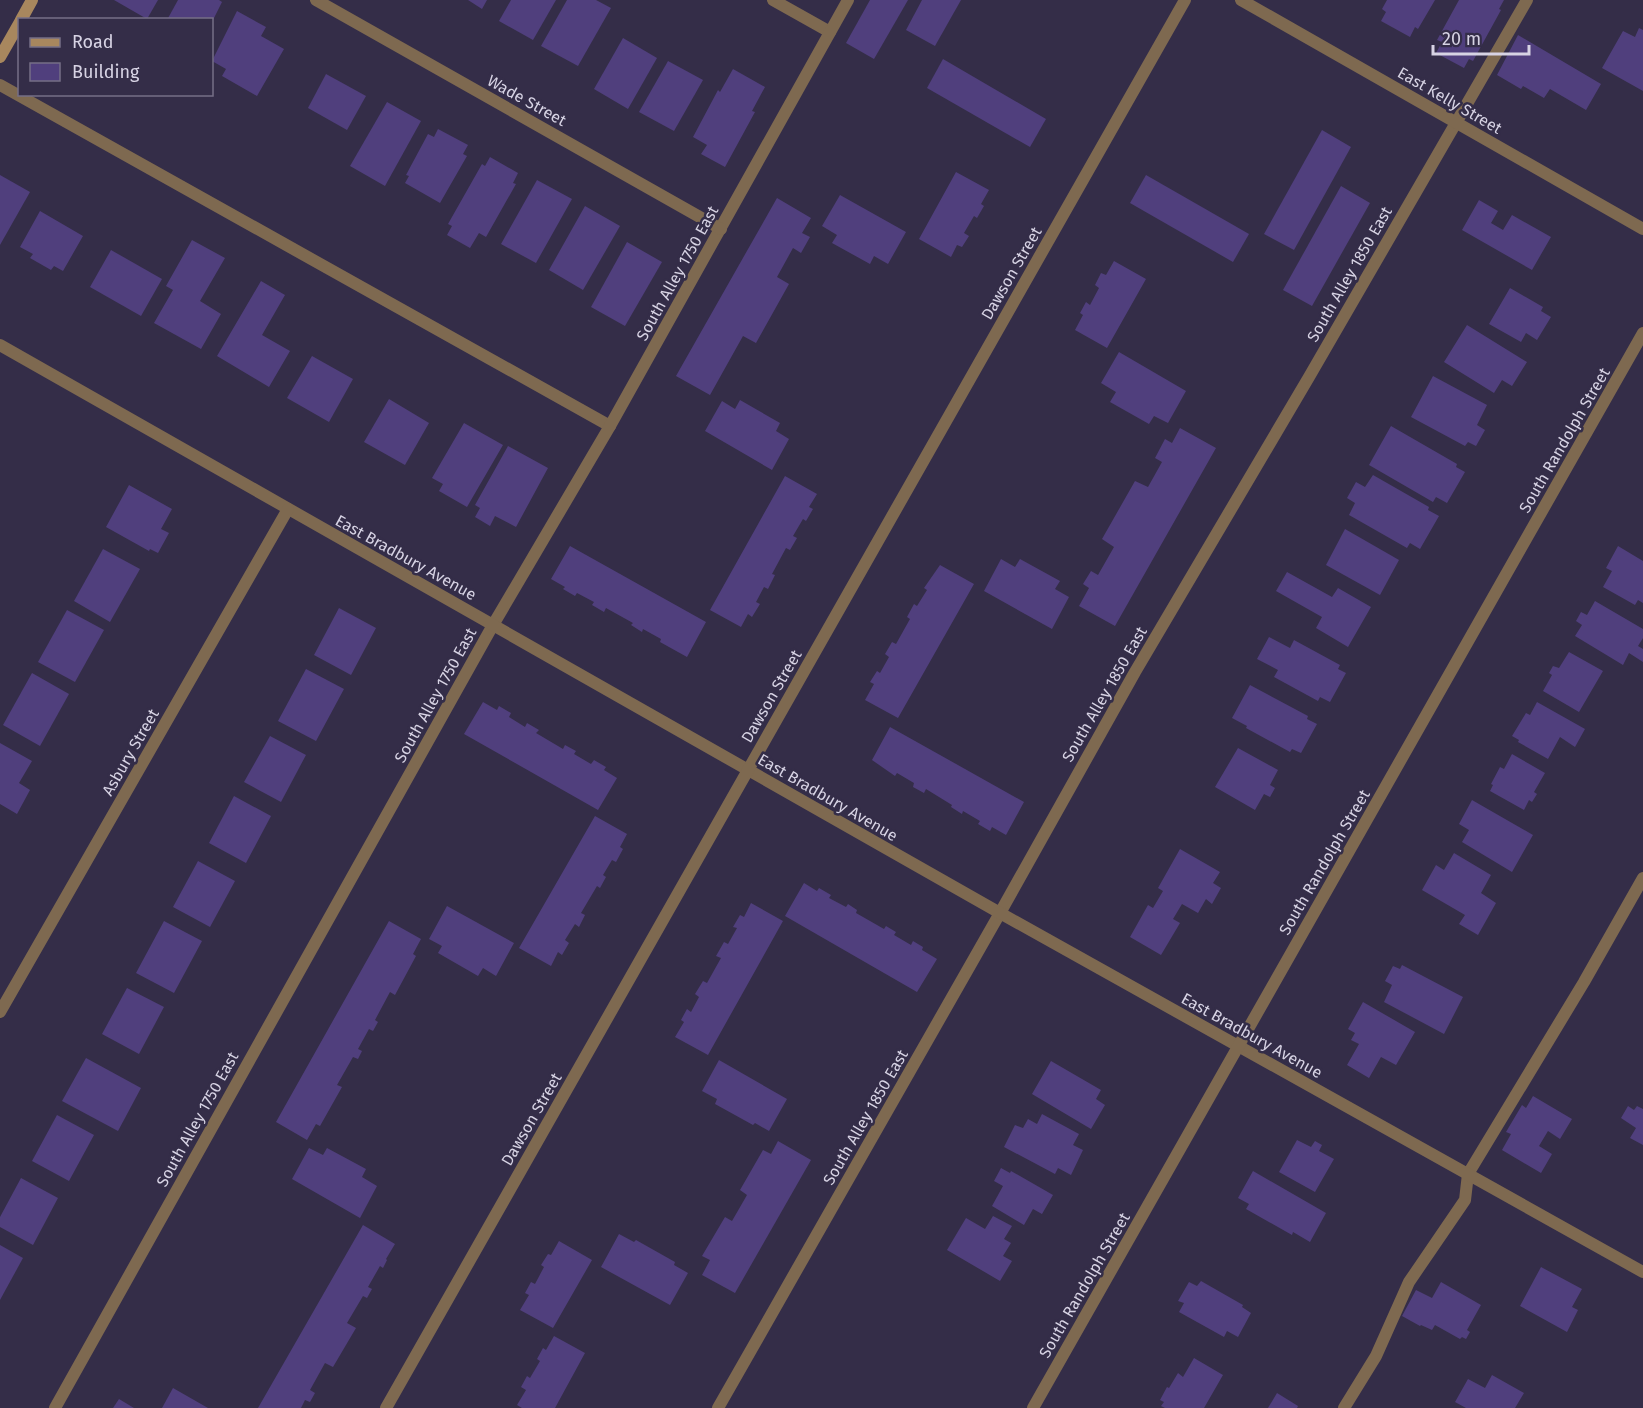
<svg xmlns="http://www.w3.org/2000/svg" width="1643" height="1408" font-family="'Fira Sans',sans-serif">
	<style>
		.building { fill: #503f7d }
		.lines { fill: none; stroke-linecap: round; stroke-linejoin: round }
		.lane { stroke: #7e6950; stroke-width: 12 }
		.street { stroke: #7e6950; stroke-width: 12 }
		.secondary { stroke: #a8875e; stroke-width: 12 }
		.labels { text-anchor: middle; stroke-width: 5; stroke-linejoin: round; paint-order: stroke }
		.street-label { font-size: 16px; fill: #d7d3e4; stroke: #342d48 }
	</style>
	<rect width="100%" height="100%" fill="#342d48"/>
	<g class="building">
		<path d="M114,0H158L147,19Z"/>
		<path d="M178,0H219L222,2L213,20H167Z"/>
		<path d="M468,0H487L482,9Z"/>
		<path d="M511,0H556L533,40L499,21Z"/>
		<path d="M567,0H596L611,8L578,66L541,46Z"/>
		<path d="M870,0H908L874,59L846,43Z"/>
		<path d="M922,0H961L935,46L906,30Z"/>
		<path d="M1387,0H1435L1418,29L1415,27L1410,37L1381,21L1386,12L1382,9Z"/>
		<path d="M1459,0H1504L1499,9L1501,10L1473,61L1469,59L1464,68L1436,53L1442,42L1437,40Z"/>
		<path d="M237,11L266,27L261,36L284,49L257,96L222,76L226,69L212,61Z"/>
		<path d="M1639,28L1643,30V91L1602,68L1623,31L1635,37Z"/>
		<path d="M1518,35L1601,84L1586,110L1550,89L1544,98L1523,86L1521,89L1497,75Z"/>
		<path d="M623,38L657,58L628,109L594,89Z"/>
		<path d="M943,59L1046,119L1030,147L927,88Z"/>
		<path d="M668,61L703,80L674,131L639,112Z"/>
		<path d="M733,69L765,87L752,111L755,112L725,167L701,154L707,145L693,137L718,90L720,92Z"/>
		<path d="M326,74L366,96L347,130L308,108Z"/>
		<path d="M387,102L421,121L385,186L350,166Z"/>
		<path d="M438,129L468,145L463,154L467,156L440,203L405,183L409,176L406,175L428,134L434,137Z"/>
		<path d="M1322,130L1351,147L1294,250L1264,234Z"/>
		<path d="M490,157L518,173L513,183L516,184L486,237L479,233L470,248L447,235L452,226L448,224L482,164L485,166Z"/>
		<path d="M956,172L989,190L981,204L984,206L977,218L974,216L964,233L969,236L962,247L957,245L951,257L919,239Z"/>
		<path d="M0,175L30,192L0,245Z"/>
		<path d="M1146,175L1249,234L1233,262L1130,203Z"/>
		<path d="M537,180L572,199L536,263L501,244Z"/>
		<path d="M1341,186L1370,203L1312,306L1283,290Z"/>
		<path d="M840,195L906,232L888,264L874,256L870,264L832,243L837,235L822,226Z"/>
		<path d="M777,198L811,218L802,233L810,237L801,253L793,248L777,277L789,284L756,343L743,336L710,395L676,376Z"/>
		<path d="M1479,200L1498,211L1491,223L1503,230L1512,215L1551,237L1532,270L1462,230Z"/>
		<path d="M585,206L620,226L583,290L549,270Z"/>
		<path d="M40,211L83,236L63,271L54,266L51,270L30,258L33,254L20,247Z"/>
		<path d="M192,240L225,258L200,301L221,314L201,349L154,323L173,290L166,286Z"/>
		<path d="M627,242L662,262L625,326L591,307Z"/>
		<path d="M111,250L162,279L141,316L90,287Z"/>
		<path d="M1114,261L1146,279L1107,348L1075,330L1083,315L1080,313L1086,302L1090,305L1099,288L1095,285L1101,273L1106,275Z"/>
		<path d="M261,281L285,295L262,335L290,351L269,387L217,356Z"/>
		<path d="M1510,288L1543,307L1541,311L1551,317L1537,340L1526,333L1521,342L1489,324Z"/>
		<path d="M1467,325L1527,362L1512,386L1502,380L1494,393L1444,362Z"/>
		<path d="M1119,352L1186,391L1168,423L1154,416L1149,424L1110,402L1116,392L1101,383Z"/>
		<path d="M312,356L353,379L329,422L287,398Z"/>
		<path d="M1433,376L1487,405L1477,425L1485,430L1476,446L1468,442L1465,446L1411,417Z"/>
		<path d="M389,399L429,423L405,465L364,442Z"/>
		<path d="M740,400L780,423L776,431L789,439L772,470L705,431L722,401L735,409Z"/>
		<path d="M464,423L503,445L467,507L439,491L443,484L432,478Z"/>
		<path d="M1391,426L1457,464L1456,467L1465,472L1447,503L1436,497L1433,502L1369,465Z"/>
		<path d="M1180,428L1216,448L1115,626L1079,606L1089,588L1083,584L1091,571L1098,575L1114,547L1102,539L1135,481L1148,487L1162,462L1155,458L1165,439L1172,443Z"/>
		<path d="M508,446L548,468L516,527L495,516L490,526L475,517L480,508L475,505Z"/>
		<path d="M1373,475L1429,507L1428,510L1439,516L1420,549L1410,543L1407,548L1349,515L1355,503L1347,498L1356,482L1365,487Z"/>
		<path d="M785,476L817,494L809,507L813,509L806,521L803,519L793,536L797,538L790,550L786,548L772,574L775,575L768,589L764,587L756,602L760,604L752,617L748,614L741,627L710,610Z"/>
		<path d="M129,485L172,509L161,529L169,533L158,553L150,549L149,551L106,527Z"/>
		<path d="M1345,529L1399,560L1380,595L1326,565Z"/>
		<path d="M570,546L706,622L687,657L660,642L661,639L643,629L642,632L631,625L633,623L606,608L604,612L592,605L594,602L577,593L575,596L563,589L565,587L551,579Z"/>
		<path d="M1618,546L1643,561V603L1638,600L1635,605L1603,587L1612,571L1606,568Z"/>
		<path d="M103,549L140,569L110,622L74,601Z"/>
		<path d="M1001,559L1015,567L1020,559L1060,581L1055,589L1069,597L1052,629L984,591Z"/>
		<path d="M940,565L974,584L898,718L865,700L874,684L870,682L877,671L880,673L889,657L885,654L892,642L896,644L910,619L907,617L914,604L917,606L927,590L924,588Z"/>
		<path d="M1287,572L1332,597L1338,588L1371,607L1348,647L1316,628L1322,617L1276,591Z"/>
		<path d="M1595,601L1643,629V638L1638,646L1643,649V662L1629,653L1623,665L1575,636L1582,625L1576,621L1581,612L1587,615Z"/>
		<path d="M339,608L376,628L351,675L314,655Z"/>
		<path d="M67,610L104,630L75,682L38,662Z"/>
		<path d="M1269,637L1290,648L1294,640L1340,665L1338,669L1346,673L1330,702L1320,697L1318,701L1274,677L1278,670L1257,659Z"/>
		<path d="M1569,652L1603,671L1579,712L1543,691L1552,675L1549,673L1553,666L1559,668Z"/>
		<path d="M306,669L344,689L316,741L278,721Z"/>
		<path d="M32,673L69,694L40,746L3,725Z"/>
		<path d="M1250,685L1308,716L1307,719L1317,724L1301,753L1292,749L1290,752L1246,728L1247,726L1232,718Z"/>
		<path d="M483,702L497,710L499,706L511,713L509,717L525,727L527,723L539,730L536,733L563,749L565,745L576,751L574,754L591,764L594,760L606,767L604,770L617,778L598,810L464,734Z"/>
		<path d="M1537,702L1585,729L1575,747L1560,737L1548,759L1518,742L1519,740L1512,736L1526,713L1530,715Z"/>
		<path d="M890,727L1024,802L1006,835L992,827L990,831L978,824L980,821L963,811L962,814L951,807L952,805L926,789L924,793L913,787L914,783L897,773L895,776L872,760Z"/>
		<path d="M270,736L306,755L281,802L244,782Z"/>
		<path d="M0,743L32,761L19,783L30,790L17,814L0,804Z"/>
		<path d="M1238,748L1278,770L1270,785L1275,788L1270,797L1264,794L1255,810L1215,787Z"/>
		<path d="M1512,754L1545,773L1534,792L1537,794L1532,802L1529,800L1524,810L1490,791L1493,785L1491,784L1500,767L1504,769Z"/>
		<path d="M234,796L271,816L246,863L209,843Z"/>
		<path d="M1472,800L1533,835L1512,872L1462,842L1469,830L1459,824Z"/>
		<path d="M595,816L627,834L620,847L623,849L616,862L612,860L603,875L606,877L600,888L597,886L581,913L585,915L579,927L575,924L565,940L569,943L562,955L558,952L551,966L519,948Z"/>
		<path d="M1180,849L1220,872L1213,883L1221,888L1212,904L1206,899L1198,913L1182,904L1173,919L1180,923L1161,955L1130,937L1148,905L1153,908L1163,891L1158,888Z"/>
		<path d="M1454,853L1491,875L1481,893L1496,903L1478,935L1459,924L1465,915L1422,890L1436,865L1444,870Z"/>
		<path d="M198,861L235,881L210,927L173,907Z"/>
		<path d="M804,883L817,891L819,888L831,895L829,898L846,907L848,904L857,910L856,913L884,929L886,926L896,932L894,935L911,945L913,941L923,947L922,950L937,959L917,992L785,916Z"/>
		<path d="M751,903L783,921L708,1055L675,1037L684,1022L681,1020L687,1009L691,1012L699,997L695,994L703,981L707,983L721,958L716,956L724,942L728,944L737,928L733,927L740,915L744,917Z"/>
		<path d="M447,906L514,943L496,976L483,968L478,976L438,953L442,946L429,939Z"/>
		<path d="M164,921L202,941L174,993L136,973Z"/>
		<path d="M389,921L421,939L413,954L416,956L395,995L390,992L375,1020L378,1022L373,1031L369,1029L358,1049L362,1051L358,1059L353,1057L337,1085L342,1087L320,1126L316,1124L307,1140L276,1122Z"/>
		<path d="M1402,965L1463,997L1444,1034L1384,1002L1392,985L1385,981L1393,966L1400,969Z"/>
		<path d="M127,988L164,1007L139,1054L102,1034Z"/>
		<path d="M1363,1002L1415,1032L1396,1065L1381,1057L1369,1078L1347,1065L1359,1044L1351,1040L1355,1033L1348,1029Z"/>
		<path d="M86,1058L141,1088L118,1131L62,1101Z"/>
		<path d="M719,1060L787,1099L769,1131L755,1123L753,1125L715,1104L717,1099L702,1091Z"/>
		<path d="M1051,1061L1101,1090L1096,1099L1105,1105L1091,1129L1032,1094Z"/>
		<path d="M1533,1096L1572,1119L1560,1139L1548,1131L1539,1146L1552,1154L1541,1173L1502,1150L1511,1134L1506,1132L1522,1105L1526,1108Z"/>
		<path d="M1628,1106L1634,1110L1637,1106L1643,1109V1145L1630,1138L1636,1128L1621,1118Z"/>
		<path d="M1042,1114L1079,1134L1073,1145L1083,1150L1071,1175L1058,1168L1055,1174L1004,1147L1015,1125L1023,1128L1028,1119L1037,1124Z"/>
		<path d="M57,1115L94,1135L69,1181L32,1161Z"/>
		<path d="M1297,1140L1311,1147L1315,1141L1322,1145L1319,1151L1334,1159L1315,1192L1279,1172Z"/>
		<path d="M778,1141L811,1160L735,1293L702,1275L710,1260L702,1256L725,1217L732,1221L747,1195L740,1190L763,1150L771,1154Z"/>
		<path d="M309,1148L323,1155L327,1148L366,1169L362,1177L377,1186L360,1218L292,1179Z"/>
		<path d="M1001,1168L1010,1173L1011,1171L1053,1195L1042,1214L1033,1209L1024,1225L992,1206L1003,1186L994,1181Z"/>
		<path d="M1253,1171L1326,1213L1310,1242L1293,1232L1292,1235L1246,1209L1249,1204L1238,1198Z"/>
		<path d="M21,1178L58,1198L33,1245L0,1227V1217Z"/>
		<path d="M993,1216L1012,1226L1004,1239L1011,1243L1003,1256L1012,1261L1000,1281L947,1250L966,1218L985,1229Z"/>
		<path d="M363,1225L395,1244L386,1259L387,1260L383,1268L380,1266L368,1287L372,1289L367,1298L363,1296L347,1323L356,1328L333,1367L325,1363L310,1390L315,1393L310,1402L305,1400L301,1408H258Z"/>
		<path d="M619,1234L634,1242L636,1240L675,1262L674,1265L688,1273L670,1305L601,1267Z"/>
		<path d="M559,1241L592,1260L553,1328L520,1310L529,1295L525,1293L531,1282L535,1284L544,1267L541,1265L548,1254L551,1255Z"/>
		<path d="M0,1245L23,1258L0,1300Z"/>
		<path d="M1541,1267L1582,1289L1572,1307L1578,1310L1567,1332L1520,1306Z"/>
		<path d="M1201,1281L1243,1305L1242,1307L1251,1313L1238,1337L1227,1331L1224,1337L1179,1312L1184,1303L1178,1301L1189,1282L1197,1286Z"/>
		<path d="M1441,1282L1481,1305L1467,1330L1470,1332L1466,1339L1462,1337L1460,1339L1435,1325L1432,1330L1421,1325L1420,1326L1402,1316L1416,1290L1432,1298Z"/>
		<path d="M554,1336L585,1353L555,1408H522L517,1405L526,1390L521,1387L527,1376L530,1378L540,1361L537,1359L543,1348L546,1350Z"/>
		<path d="M1194,1358L1223,1375L1204,1408H1165L1161,1406L1164,1402L1160,1400L1167,1387L1169,1388L1178,1373L1183,1377Z"/>
		<path d="M1492,1375L1524,1393L1515,1408H1466L1455,1402L1468,1379L1485,1388Z"/>
		<path d="M173,1388L208,1408H162Z"/>
		<path d="M1277,1393L1298,1406L1297,1408H1268Z"/>
		<path d="M119,1399L134,1408H113Z"/>
	</g>
	<g class="lines">
		<g class="lane">
			<path d="M773,0L830,32"/>
			<path d="M0,85L610,426"/>
			<path d="M55,1408L493,625L610,426L848,0"/>
			<path d="M718,1408L1000,913L1135,672L1309,377L1527,0"/>
			<path d="M1344,1408L1376,1356L1409,1282L1465,1200L1468,1174L1584,982L1643,878"/>
		</g>
		<g class="street">
			<path d="M316,0L721,229"/>
			<path d="M1241,0L1643,229"/>
			<path d="M0,345L1000,913L1643,1272"/>
			<path d="M0,1012L288,509"/>
			<path d="M386,1408L1185,0"/>
			<path d="M1033,1408L1643,333"/>
		</g>
		<g class="secondary">
			<path d="M21,20L32,0"/>
			<path d="M0,57L20,22"/>
		</g>
	</g>
	<g class="labels">
		<g class="street-label">
			<text transform="translate(527 100) rotate(29)" y="6">Wade Street</text>
			<text transform="translate(1450 100) rotate(30)" y="6">East Kelly Street</text>
			<text transform="translate(677 273) rotate(-61)" y="6">South Alley 1750 East</text>
			<text transform="translate(1011 273) rotate(-60)" y="6">Dawson Street</text>
			<text transform="translate(1349 274) rotate(-60)" y="6">South Alley 1850 East</text>
			<text transform="translate(1564 440) rotate(-60)" y="6">South Randolph Street</text>
			<text transform="translate(406 557) rotate(29)" y="6">East Bradbury Avenue</text>
			<text transform="translate(1104 694) rotate(-60)" y="6">South Alley 1850 East</text>
			<text transform="translate(435 695) rotate(-61)" y="6">South Alley 1750 East</text>
			<text transform="translate(771 696) rotate(-60)" y="6">Dawson Street</text>
			<text transform="translate(130 752) rotate(-60)" y="6">Asbury Street</text>
			<text transform="translate(828 797) rotate(30)" y="6">East Bradbury Avenue</text>
			<text transform="translate(1324 862) rotate(-60)" y="6">South Randolph Street</text>
			<text transform="translate(1252 1035) rotate(29)" y="6">East Bradbury Avenue</text>
			<text transform="translate(865 1117) rotate(-60)" y="6">South Alley 1850 East</text>
			<text transform="translate(197 1119) rotate(-61)" y="6">South Alley 1750 East</text>
			<text transform="translate(531 1119) rotate(-60)" y="6">Dawson Street</text>
			<text transform="translate(1084 1285) rotate(-60)" y="6">South Randolph Street</text>
		</g>
	</g>
	<rect x="18" y="18" width="195" height="78" fill="#342d48" stroke="#756f86" stroke-width="1.5"/>
	<rect x="30" y="38" width="30" height="9" fill="#a8875e" stroke="#756f86" stroke-width="1.5"/>
	<text x="72" y="48" font-size="18" fill="#d7d3e4">Road</text>
	<rect x="30" y="63" width="30" height="18" fill="#503f7d" stroke="#756f86" stroke-width="1.5"/>
	<text x="72" y="78" font-size="18" fill="#d7d3e4">Building</text>
	<path d="M1433 45v9h96v-9" fill="none" stroke="#d7d3e4" stroke-width="3"/>
	<text x="1442" y="45" font-size="18" fill="#d7d3e4" stroke="#342d48" stroke-width="4.5" paint-order="stroke">20 m</text>
</svg>
